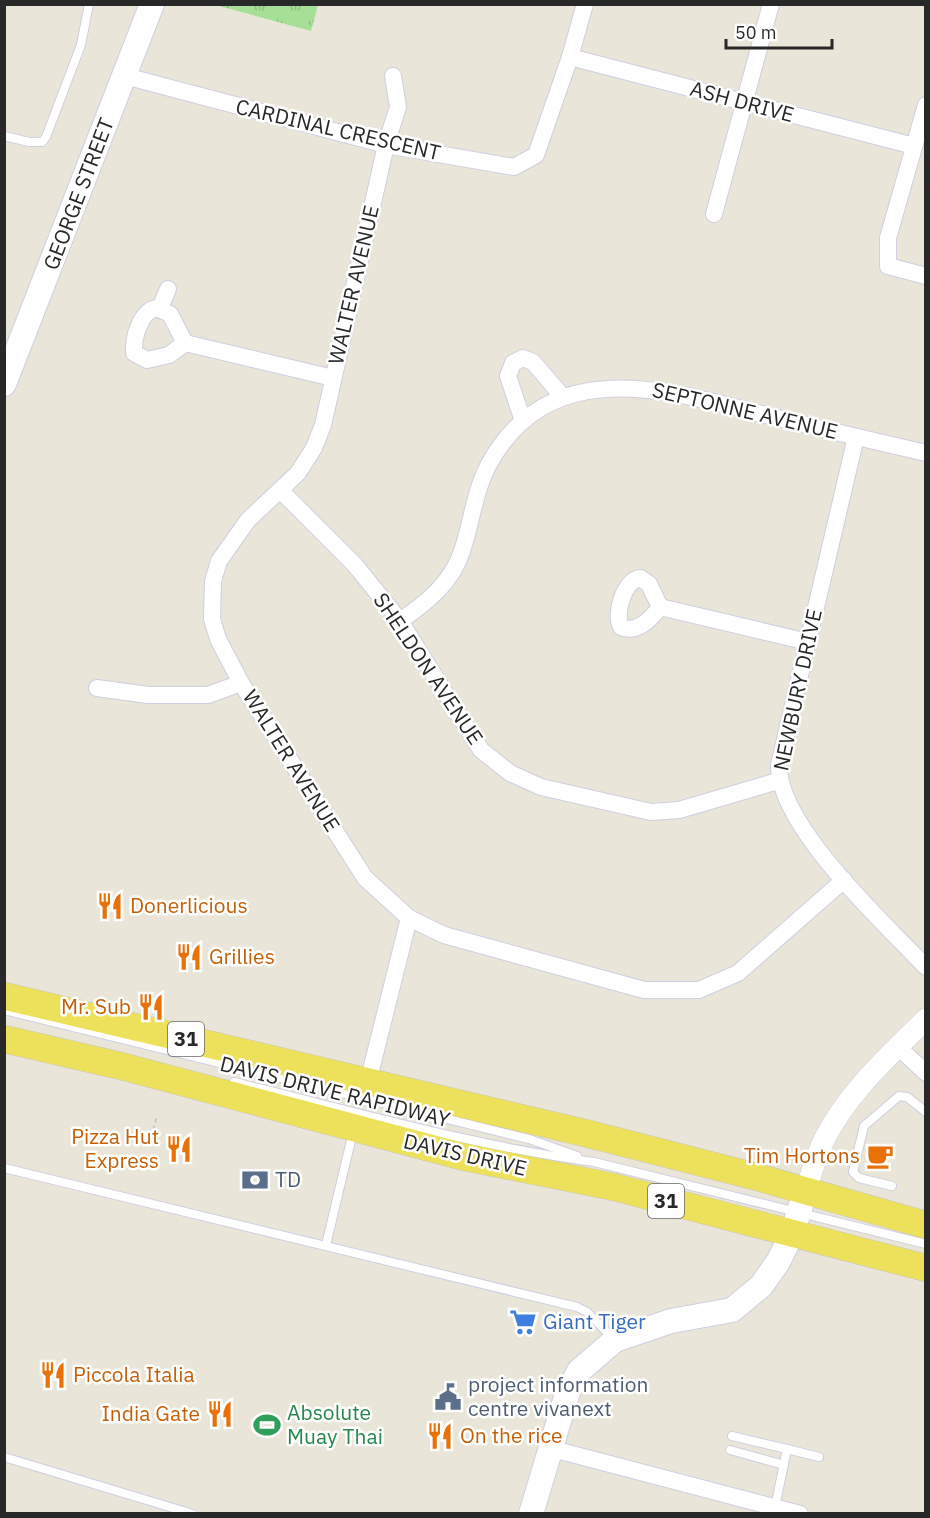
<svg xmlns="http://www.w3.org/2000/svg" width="930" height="1518" font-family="'IBM Plex Sans',sans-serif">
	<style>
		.park { fill: url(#park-tufts) }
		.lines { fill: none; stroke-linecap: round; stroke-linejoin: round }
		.service-casing { stroke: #cfcfe1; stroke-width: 10 }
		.minor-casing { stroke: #cfcfe1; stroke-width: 18 }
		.tertiary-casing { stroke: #cfcfe1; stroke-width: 22 }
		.secondary-casing { stroke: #cfcfe1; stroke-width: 26 }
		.primary-casing { stroke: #c7c7c7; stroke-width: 28 }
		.path { stroke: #c7c7c7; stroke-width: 2; stroke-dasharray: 4.5 3; stroke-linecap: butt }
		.service { stroke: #fff; stroke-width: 8 }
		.minor { stroke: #fff; stroke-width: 16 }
		.tertiary { stroke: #fff; stroke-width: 21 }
		.secondary { stroke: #fff; stroke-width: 24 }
		.primary { stroke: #ede05b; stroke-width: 27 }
		.labels { text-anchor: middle; stroke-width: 5; stroke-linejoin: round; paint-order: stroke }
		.shield { fill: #fff; stroke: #686868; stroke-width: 1.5 }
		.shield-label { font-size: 20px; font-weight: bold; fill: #282828 }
		.street-label { font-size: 21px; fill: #282828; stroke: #fff }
		.food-label { font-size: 21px; fill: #c56008; stroke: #fff; text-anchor: start }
		.service-label { font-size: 21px; fill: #4e5e75; stroke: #fff; text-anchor: start }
		.shop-label { font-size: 21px; fill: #366cbe; stroke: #fff; text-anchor: start }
		.leisure-label { font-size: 21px; fill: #27864d; stroke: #fff; text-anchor: start }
	</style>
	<defs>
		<pattern id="park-tufts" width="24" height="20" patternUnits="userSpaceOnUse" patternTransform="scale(1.5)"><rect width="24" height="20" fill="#a5e096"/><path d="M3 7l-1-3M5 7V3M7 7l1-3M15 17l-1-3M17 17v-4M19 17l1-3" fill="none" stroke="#8ec081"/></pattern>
	</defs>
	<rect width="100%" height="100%" fill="#eae5d9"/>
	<path class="park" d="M216,5H318L311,31Z"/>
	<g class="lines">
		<defs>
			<g id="service">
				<path d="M4,136L29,142H42L46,137L81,45L89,4"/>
				<path d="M4,1010L529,1139L577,1156"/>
				<path d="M234,1082C353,1111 473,1146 594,1162L926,1244"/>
				<path d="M4,1168L577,1307L587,1312L614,1339"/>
				<path d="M892,1186L859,1178L853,1172L864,1126L899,1096L907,1097L926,1112"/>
				<path d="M326,1245L353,1132"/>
				<path d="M732,1436L787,1449"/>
				<path d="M730,1450L784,1465"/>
				<path d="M4,1457L193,1514"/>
				<path d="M775,1507L787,1449L819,1457"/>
			</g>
			<g id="minor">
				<path d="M570,57L914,146"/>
				<path d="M125,76L386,145L514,167L536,155L570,57L585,4"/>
				<path d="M393,76L398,107L386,145L323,425L314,448L298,473L248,520L219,561L213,581L212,619L218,639L241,683L365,878L409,918L444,935L644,990H699L738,973L844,880"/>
				<path d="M926,105L888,238V266L926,276"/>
				<path d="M714,214L771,4"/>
				<path d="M156,308L170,314L185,343L169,355L147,360L134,353C133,338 140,312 156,308Z"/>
				<path d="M160,308L168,289"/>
				<path d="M185,343L333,378"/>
				<path d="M523,421L508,376L513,363L523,358L533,362L563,397"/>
				<path d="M856,437L779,765C777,825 884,923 926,967"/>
				<path d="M281,491L355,565L400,621L481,750L510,773L541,787L651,812L679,810L778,781"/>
				<path d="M640,578L649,584L660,607C651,619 637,634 621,627C614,614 624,580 640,578Z"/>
				<path d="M660,607L808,642"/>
				<path d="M400,621C426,603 452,583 462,551C472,522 474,492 489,464C551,351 671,392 770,416C822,429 874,441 926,453"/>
				<path d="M97,688L148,695H208L241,683"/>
				<path d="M898,1047L926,1073"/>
				<path d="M368,1082L409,918"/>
				<path d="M549,1448L800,1514"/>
			</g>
			<path id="tertiary" d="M805,1192C811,1175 816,1156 824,1140C847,1093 890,1055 926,1019"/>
			<g id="secondary">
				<path d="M4,384L152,4"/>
				<path d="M531,1514L567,1394L579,1371L615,1340L671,1321L732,1310L761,1286L778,1262L792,1234L805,1192"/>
			</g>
			<g id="primary">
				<path d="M4,996L589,1134L757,1177L926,1225"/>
				<path d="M4,1039L121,1066L464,1157L614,1187L926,1268"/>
			</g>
		</defs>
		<use href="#service" class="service-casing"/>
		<use href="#minor" class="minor-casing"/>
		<use href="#tertiary" class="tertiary-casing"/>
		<use href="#secondary" class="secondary-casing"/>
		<use href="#primary" class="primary-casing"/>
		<path class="path" d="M151,1137L157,1116"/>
		<use href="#service" class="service"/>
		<use href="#minor" class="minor"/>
		<use href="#tertiary" class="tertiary"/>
		<use href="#secondary" class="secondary"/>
		<use href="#primary" class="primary"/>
	</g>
	<defs>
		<symbol id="restaurant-bare" viewBox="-9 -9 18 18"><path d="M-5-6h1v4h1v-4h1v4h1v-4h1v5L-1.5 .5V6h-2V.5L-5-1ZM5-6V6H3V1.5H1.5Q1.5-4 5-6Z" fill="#e8710a" stroke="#fff" stroke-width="2.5" paint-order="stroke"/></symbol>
		<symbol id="cafe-bare" viewBox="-9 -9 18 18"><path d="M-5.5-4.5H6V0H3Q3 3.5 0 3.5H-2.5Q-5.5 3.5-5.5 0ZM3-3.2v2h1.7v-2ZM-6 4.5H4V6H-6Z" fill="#e8710a" stroke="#fff" stroke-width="2.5" paint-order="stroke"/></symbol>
		<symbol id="bank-bare" viewBox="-9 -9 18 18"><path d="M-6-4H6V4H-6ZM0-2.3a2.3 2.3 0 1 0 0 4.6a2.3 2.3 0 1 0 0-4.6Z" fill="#5c6f8a" stroke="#fff" stroke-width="2.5" paint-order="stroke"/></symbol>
		<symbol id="supermarket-bare" viewBox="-9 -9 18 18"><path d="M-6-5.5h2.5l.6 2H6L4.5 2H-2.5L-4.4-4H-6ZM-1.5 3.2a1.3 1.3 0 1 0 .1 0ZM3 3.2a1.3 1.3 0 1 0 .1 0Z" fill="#3f7fe0" stroke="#fff" stroke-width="2.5" paint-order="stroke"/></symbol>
		<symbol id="civic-bare" viewBox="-9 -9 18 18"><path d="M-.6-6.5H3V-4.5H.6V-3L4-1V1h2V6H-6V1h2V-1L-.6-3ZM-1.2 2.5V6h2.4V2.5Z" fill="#5c6f8a" stroke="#fff" stroke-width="2.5" paint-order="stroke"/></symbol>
		<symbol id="stadium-bare" viewBox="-9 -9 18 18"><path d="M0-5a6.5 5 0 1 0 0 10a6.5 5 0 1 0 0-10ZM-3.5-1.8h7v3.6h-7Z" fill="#2e9e5b" stroke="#fff" stroke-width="2.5" paint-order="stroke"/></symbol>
	</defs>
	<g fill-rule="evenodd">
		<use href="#restaurant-bare" x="91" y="887" width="38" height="38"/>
		<use href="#restaurant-bare" x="170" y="938" width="38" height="38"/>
		<use href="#restaurant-bare" x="132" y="988" width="38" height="38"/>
		<use href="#restaurant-bare" x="160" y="1130" width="38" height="38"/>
		<use href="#cafe-bare" x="861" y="1137" width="38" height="38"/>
		<use href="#bank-bare" x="236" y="1161" width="38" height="38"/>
		<use href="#supermarket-bare" x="504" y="1303" width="38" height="38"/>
		<use href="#restaurant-bare" x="34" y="1356" width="38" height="38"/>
		<use href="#civic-bare" x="429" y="1378" width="38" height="38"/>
		<use href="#restaurant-bare" x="201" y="1395" width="38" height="38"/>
		<use href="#stadium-bare" x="248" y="1406" width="38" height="38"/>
		<use href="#restaurant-bare" x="421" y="1417" width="38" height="38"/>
	</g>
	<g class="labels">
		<g class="shield">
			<rect x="168" y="1022" width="36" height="34" rx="4.5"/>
			<rect x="648" y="1184" width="36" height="34" rx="4.5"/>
		</g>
		<g class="shield-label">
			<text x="186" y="1046">31</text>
			<text x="666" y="1208">31</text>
		</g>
		<g class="street-label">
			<text transform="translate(742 102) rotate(15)" y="7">ASH DRIVE</text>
			<text transform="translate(338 130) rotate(13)" y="7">CARDINAL CRESCENT</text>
			<text transform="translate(79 194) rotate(-69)" y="7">GEORGE STREET</text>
			<text transform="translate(354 285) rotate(-77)" y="7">WALTER AVENUE</text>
			<text transform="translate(745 411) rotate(13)" y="7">SEPTONNE AVENUE</text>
			<text transform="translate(428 669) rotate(56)" y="7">SHELDON AVENUE</text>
			<text transform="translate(798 690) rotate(-78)" y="7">NEWBURY DRIVE</text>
			<text transform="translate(291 761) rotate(58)" y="7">WALTER AVENUE</text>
			<text transform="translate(335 1092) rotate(14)" y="7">DAVIS DRIVE RAPIDWAY</text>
			<text transform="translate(465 1155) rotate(13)" y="7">DAVIS DRIVE</text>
		</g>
		<g class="food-label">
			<text x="130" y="913">Donerlicious</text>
			<text x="209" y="964">Grillies</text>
			<text x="131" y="1014" text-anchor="end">Mr. Sub</text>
			<text x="159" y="1144" text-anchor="end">Pizza Hut<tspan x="159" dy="24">Express</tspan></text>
			<text x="860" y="1163" text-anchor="end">Tim Hortons</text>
			<text x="73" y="1382">Piccola Italia</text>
			<text x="200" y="1421" text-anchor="end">India Gate</text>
			<text x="460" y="1443">On the rice</text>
		</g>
		<g class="service-label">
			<text x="275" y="1187">TD</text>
			<text x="468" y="1392">project information<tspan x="468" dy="24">centre vivanext</tspan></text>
		</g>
		<g class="shop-label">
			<text x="543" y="1329">Giant Tiger</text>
		</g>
		<g class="leisure-label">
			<text x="287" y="1420">Absolute<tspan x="287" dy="24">Muay Thai</tspan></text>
		</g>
	</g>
	<rect width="930" height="1518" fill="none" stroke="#282828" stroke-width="12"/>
	<path d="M726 39v9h106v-9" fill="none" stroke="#282828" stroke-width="3"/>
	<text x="735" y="39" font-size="18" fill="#282828" stroke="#ffffff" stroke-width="4.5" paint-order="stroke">50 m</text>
</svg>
